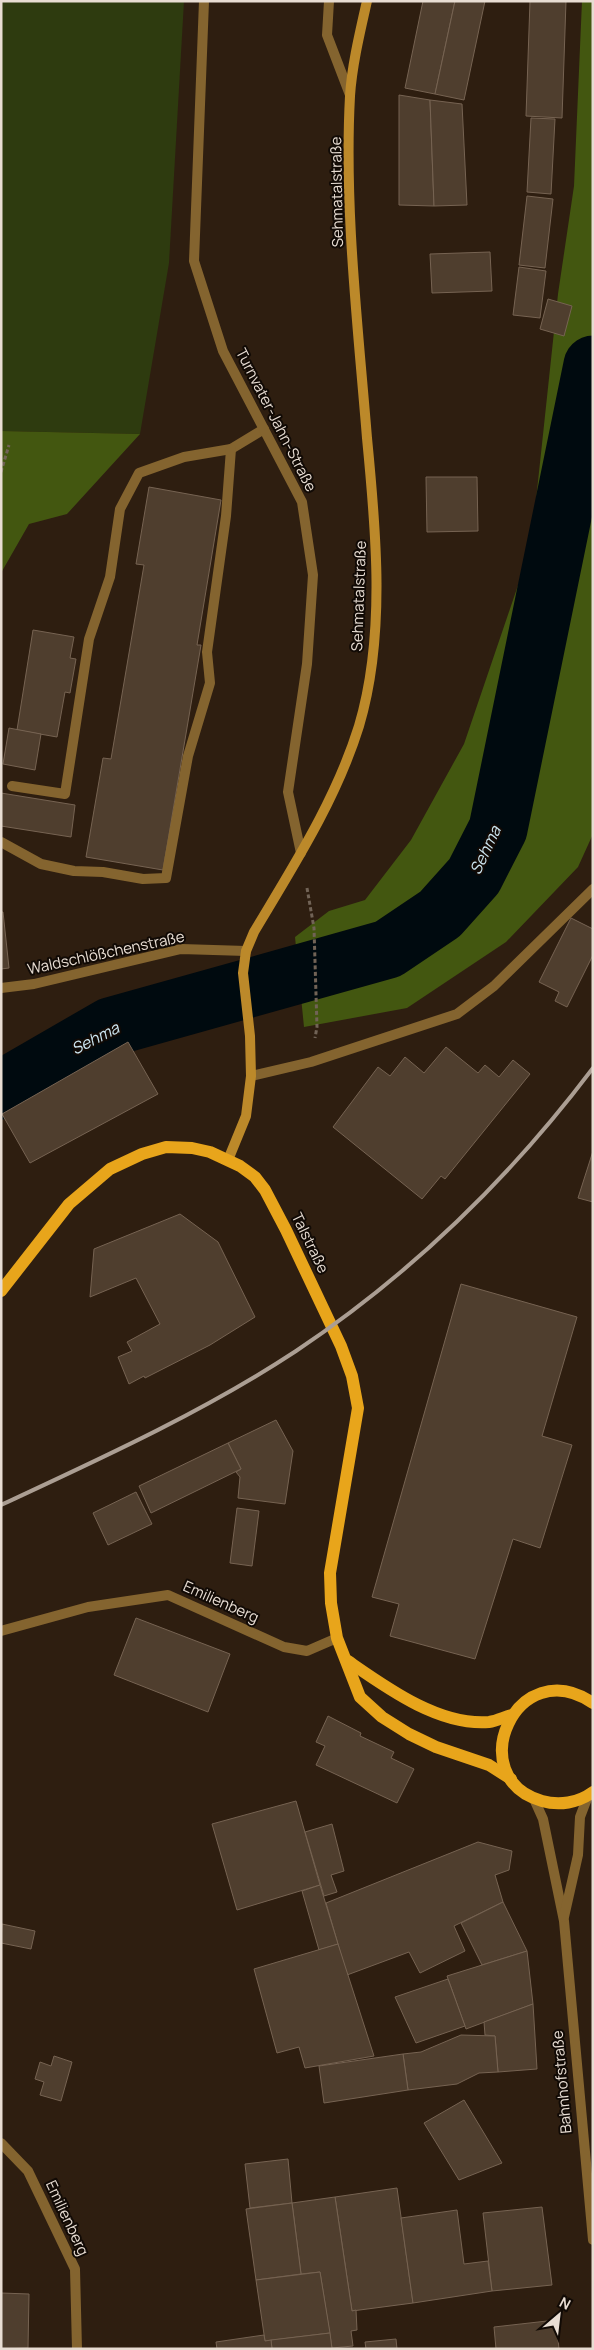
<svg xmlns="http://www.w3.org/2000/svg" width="594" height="2350" font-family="Manrope,sans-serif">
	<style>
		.green { fill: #2e3b0f }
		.forest { fill: #435710 }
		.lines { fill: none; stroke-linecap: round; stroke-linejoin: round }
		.river { stroke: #000a0f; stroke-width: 59 }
		.building { fill: #4f3e2e; stroke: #766352 }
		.path { stroke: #716356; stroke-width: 3; stroke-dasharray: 4 2.5; stroke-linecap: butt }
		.service { stroke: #84642f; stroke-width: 10 }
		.minor { stroke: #84642f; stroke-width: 10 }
		.secondary { stroke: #bc892a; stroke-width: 10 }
		.primary { stroke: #e8a51b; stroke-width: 12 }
		.rail { stroke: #ab9e93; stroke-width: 4 }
		.labels { text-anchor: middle; stroke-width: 4; stroke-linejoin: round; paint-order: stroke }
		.street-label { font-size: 15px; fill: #e8ddd3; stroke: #110a05 }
		.water-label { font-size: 16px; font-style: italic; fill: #cee7f2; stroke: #110a05 }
	</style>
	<rect width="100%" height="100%" fill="#2e1e10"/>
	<path class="green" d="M1,1H184L169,263L140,434L1,431Z"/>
	<g class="forest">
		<path d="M582,1H593V834L578,867L506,942L407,1008L304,1027L295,937L329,911L365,900L411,840L464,744L531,547L558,294L574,186Z"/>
		<path d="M1,431L140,434L67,514L29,524L1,573Z"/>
	</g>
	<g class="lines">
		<path class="river" d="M1,1090L110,1027L388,949L440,914L474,876L498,829L593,365"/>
	</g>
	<g class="building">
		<path d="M423,1H455L435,94L405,88Z"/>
		<path d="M455,1H485L464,100L435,94Z"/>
		<path d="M530,1H566L562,118L526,116Z"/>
		<path d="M399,95L430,100L434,206L399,205Z"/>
		<path d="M430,100L462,104L467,205L434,206Z"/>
		<path d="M531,118L555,119L551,194L527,192Z"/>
		<path d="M527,196L553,199L545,268L519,265Z"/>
		<path d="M490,252L492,291L432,293L430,254Z"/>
		<path d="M519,267L546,271L540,318L513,315Z"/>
		<path d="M548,299L572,306L564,336L540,329Z"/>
		<path d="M426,477H477L478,531L427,532Z"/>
		<path d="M149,487L221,500L197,645H201L163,870L86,857L103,758L111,759L144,565L136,564Z"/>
		<path d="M33,630L74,637L70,658L76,659L70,693L65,692L57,737L17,730Z"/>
		<path d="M9,728L41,734L35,770L3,764Z"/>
		<path d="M1,793L75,805L71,837L1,826Z"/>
		<path d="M1,912H3L9,968L1,969Z"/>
		<path d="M571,918L593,929V955L567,1007L555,1001L559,992L539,982Z"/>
		<path d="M128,1042L158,1094L30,1163L2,1114Z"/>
		<path d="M446,1047L478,1073L485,1065L499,1077L513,1060L530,1074L445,1179L441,1176L422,1199L333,1127L378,1067L390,1076L405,1057L424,1073Z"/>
		<path d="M593,1151V1202L578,1198Z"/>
		<path d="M180,1214L218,1242L255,1317L210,1345L145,1378L144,1376L129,1384L118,1357L132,1351L127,1342L160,1324L136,1278L90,1297L94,1249Z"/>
		<path d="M461,1284L577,1317L542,1436L572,1445L540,1548L513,1539L475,1659L390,1636L399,1604L372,1597Z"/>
		<path d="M276,1420L293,1451L285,1504L238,1498L240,1477L236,1472L241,1469L228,1443Z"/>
		<path d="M228,1443L241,1469L151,1513L139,1486Z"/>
		<path d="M136,1492L152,1524L108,1545L93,1513Z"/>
		<path d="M237,1508L259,1511L252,1566L230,1563Z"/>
		<path d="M136,1618L230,1654L208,1712L114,1675Z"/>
		<path d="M328,1716L361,1733L360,1736L394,1752L391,1758L414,1769L397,1803L316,1765L325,1746L316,1742Z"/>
		<path d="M296,1801L320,1885L237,1910L212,1824Z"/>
		<path d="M332,1824L344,1871L331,1875L337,1892L324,1896L305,1832Z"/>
		<path d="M478,1842L512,1851L509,1870L495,1875L503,1902L454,1926L465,1951L420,1973L409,1952L347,1975L326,1903Z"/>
		<path d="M320,1885L338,1944L319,1950L302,1891Z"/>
		<path d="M503,1902L527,1951L482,1965L461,1923Z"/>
		<path d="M2,1924L35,1931L31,1949L1,1943Z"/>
		<path d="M338,1944L374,2056L305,2068L299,2047L277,2053L254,1969Z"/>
		<path d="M527,1951L533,2004L466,2029L447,1976Z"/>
		<path d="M448,1979L465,2026L416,2043L395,1997Z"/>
		<path d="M533,2004L537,2069L498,2072L495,2036L485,2035L484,2022Z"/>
		<path d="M461,2035L495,2036L498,2072L479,2073L457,2084L408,2090L403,2054L421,2052Z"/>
		<path d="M403,2054L408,2090L324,2103L319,2066Z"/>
		<path d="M54,2056L72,2062L61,2101L40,2095L44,2082L35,2079L40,2062L51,2066Z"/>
		<path d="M464,2100L502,2163L459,2180L424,2123Z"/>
		<path d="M288,2159L292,2203L250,2208L245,2164Z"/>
		<path d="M397,2188L413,2303L352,2311L335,2197Z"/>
		<path d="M335,2197L352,2311L356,2310L357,2330L351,2331L353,2346L332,2348L320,2272L301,2274L292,2203Z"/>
		<path d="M292,2203L301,2274L256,2280L246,2209Z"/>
		<path d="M542,2207L552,2285L492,2291L483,2213Z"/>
		<path d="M457,2210L464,2264L488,2261L492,2291L413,2303L401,2218Z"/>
		<path d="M320,2272L330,2333L265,2341L256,2280Z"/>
		<path d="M1,2293L29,2294L28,2348L1,2349Z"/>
		<path d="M556,2320L559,2349H496L494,2327Z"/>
		<path d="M330,2333L332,2349H272L271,2340Z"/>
		<path d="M264,2335L265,2341L271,2340L272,2349H217L216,2342Z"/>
		<path d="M396,2339L397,2349H366L365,2342Z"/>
	</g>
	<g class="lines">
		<g class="path">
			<path d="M1,472L9,445"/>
			<path d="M307,888L314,928L317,1027L315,1038"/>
		</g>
		<g class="service">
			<path d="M12,786L65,794L89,639L110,577L120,509L139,473L184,457L231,449L264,429"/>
			<path d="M1,842L41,864L74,871L103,872L143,879L166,878L188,756L210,683L207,652L226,516L231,449"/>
			<path d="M251,1076L311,1062L457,1014L494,986L593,889"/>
		</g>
		<g class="minor">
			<path d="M204,1L194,261L223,351L302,502L313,575L307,664L288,792L301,853"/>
			<path d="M329,1L327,35L350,95"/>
			<path d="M1,988L34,984L181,949L246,951"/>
			<path d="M1,1631L88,1607L168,1595L284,1647L307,1651L337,1638"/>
			<path d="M534,1799L543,1819L564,1921L593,2240"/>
			<path d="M564,1917L578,1855L580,1817L588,1796"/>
			<path d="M1,2143L28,2171L75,2269L77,2349"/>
		</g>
		<path class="secondary" d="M228,1160L246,1116L251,1076L250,1036L243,973L246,951L254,932C294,865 336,800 359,726C386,636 376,530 367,438C358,326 344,208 350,96C352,65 360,32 367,1"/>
		<g class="primary">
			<path d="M1,1291L69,1204L110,1169L142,1154L166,1147L192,1148L210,1152L240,1166L255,1177L265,1190L286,1230L341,1346L352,1376L358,1408L330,1573L331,1603L337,1638L360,1697L382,1717L409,1734L436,1747L489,1765L511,1779"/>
			<path d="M348,1661C387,1688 439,1726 489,1722C497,1721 504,1717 512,1715"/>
			<path d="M593,1703C516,1651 461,1778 542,1801C559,1806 578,1803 593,1792"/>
		</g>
		<path class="rail" d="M1,1505C100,1459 205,1411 296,1351C411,1274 510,1178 593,1068"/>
	</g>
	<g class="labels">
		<g class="street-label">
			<text transform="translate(337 192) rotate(-91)" y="5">Sehmatalstraße</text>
			<text transform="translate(276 420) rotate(63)" y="5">Turnvater-Jahn-Straße</text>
			<text transform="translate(359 596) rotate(-88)" y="5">Sehmatalstraße</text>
			<text transform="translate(106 953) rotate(-12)" y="5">Waldschlößchenstraße</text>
			<text transform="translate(310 1243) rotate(64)" y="5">Talstraße</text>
			<text transform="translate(221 1602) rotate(24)" y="5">Emilienberg</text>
			<text transform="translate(562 2082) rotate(-95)" y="5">Bahnhofstraße</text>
			<text transform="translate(67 2218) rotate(65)" y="5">Emilienberg</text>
		</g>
		<g class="water-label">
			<text transform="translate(485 850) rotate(-65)" y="6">Sehma</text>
			<text transform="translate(95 1038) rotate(-27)" y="6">Sehma</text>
		</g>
	</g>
	<rect width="594" height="2350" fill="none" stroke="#e8ddd3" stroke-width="5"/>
	<g transform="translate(559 2315) rotate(28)" stroke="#110a05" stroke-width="4" paint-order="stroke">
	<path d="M0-4L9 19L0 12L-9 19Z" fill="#e8ddd3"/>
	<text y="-8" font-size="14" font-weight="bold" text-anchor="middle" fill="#e8ddd3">N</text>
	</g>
</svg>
